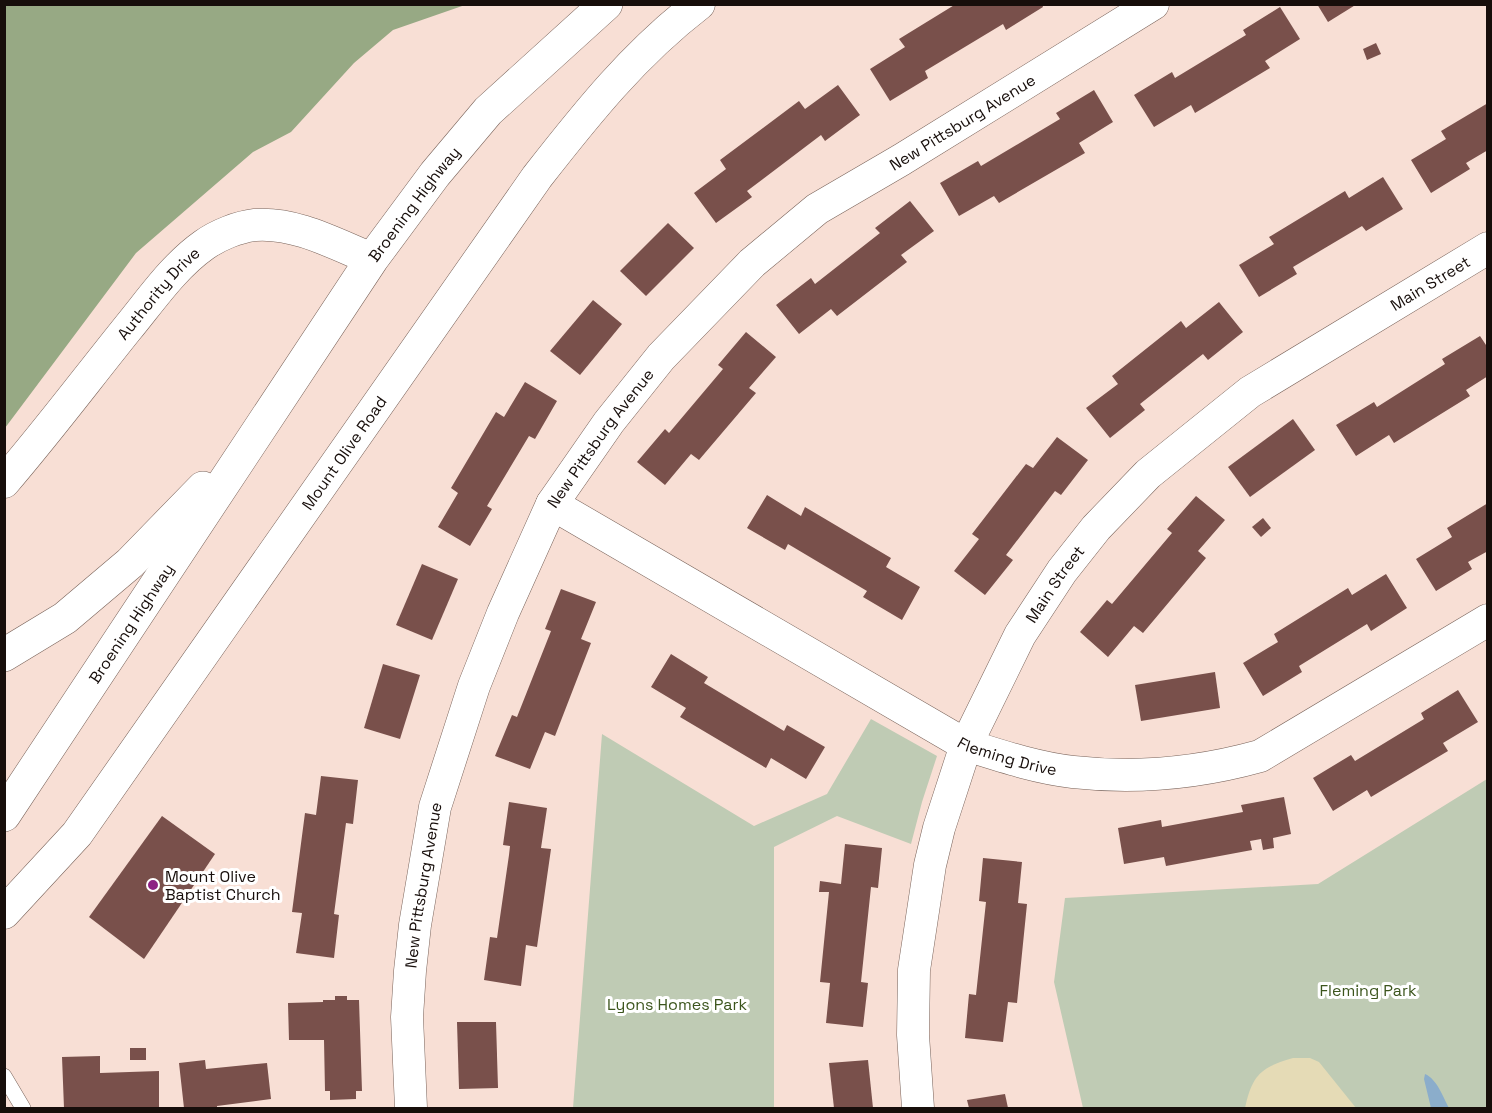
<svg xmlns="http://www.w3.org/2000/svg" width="1492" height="1113" font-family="'Space Grotesk',sans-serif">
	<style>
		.green { fill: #bfcbb4 }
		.forest { fill: #97a984 }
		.sand { fill: #e5dbb6 }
		.water { fill: #8badcb }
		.building { fill: #79504b }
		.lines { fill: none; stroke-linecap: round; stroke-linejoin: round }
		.service-casing { stroke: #79635a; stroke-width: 16 }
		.minor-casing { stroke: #79635a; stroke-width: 33 }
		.primary-casing { stroke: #79635a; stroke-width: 34 }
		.service { stroke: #fff; stroke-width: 15 }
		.minor { stroke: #fff; stroke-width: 32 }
		.primary { stroke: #fff; stroke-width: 33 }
		.poi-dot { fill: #8d2184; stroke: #fff; stroke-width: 2 }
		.labels { text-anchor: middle; stroke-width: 6; stroke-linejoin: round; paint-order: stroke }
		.street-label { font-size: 16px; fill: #170e0b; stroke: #fff }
		.poi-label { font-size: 16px; fill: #170e0b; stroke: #fff; text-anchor: start }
		.park-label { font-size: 16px; fill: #3c551d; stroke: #fff }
	</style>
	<rect width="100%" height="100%" fill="#f8dfd5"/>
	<g class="green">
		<path d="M871,719L937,756L922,802L911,844L837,816L774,847V1108H573L602,734L754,826L827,794Z"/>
		<path d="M1487,779V1108H1083L1054,982L1065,898L1318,884Z"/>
	</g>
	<path class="forest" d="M5,4H465V5L393,30L354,63L291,132L253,152L136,253L5,428Z"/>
	<path class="sand" d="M1293,1058H1310L1319,1062L1356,1108H1245C1252,1075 1261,1067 1293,1058Z"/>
	<path class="water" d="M1425,1074C1437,1079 1443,1097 1449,1108H1431L1424,1079Z"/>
	<g class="building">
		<path d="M956,4H1042L1043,7L1006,30L1003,24L925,71L928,78L890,101L870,69L905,47L899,39Z"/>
		<path d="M1317,4H1357L1328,22Z"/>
		<path d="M1280,7L1300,39L1265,61L1270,68L1195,113L1191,105L1154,127L1134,95L1172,72L1175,78L1246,35L1243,30Z"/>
		<path d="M1376,43L1381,54L1367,60L1363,49Z"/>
		<path d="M838,85L860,115L825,141L821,135L747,191L752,197L716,223L694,193L726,169L720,160L799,101L805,109Z"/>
		<path d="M1094,90L1113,122L1079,143L1085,153L999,203L994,196L959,216L940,183L978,161L981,166L1060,119L1056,113Z"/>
		<path d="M1488,103V150L1466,163L1470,169L1431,193L1411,160L1446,139L1441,131Z"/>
		<path d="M1383,177L1403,209L1366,231L1362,226L1293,267L1297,274L1259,297L1239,265L1274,244L1269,237L1345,191L1349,198Z"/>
		<path d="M910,201L934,231L901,255L907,262L837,316L831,309L799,334L776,305L811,278L815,284L880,233L875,228Z"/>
		<path d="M668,223L694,248L646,296L620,271Z"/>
		<path d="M593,300L622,324L580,375L550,351Z"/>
		<path d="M1219,302L1243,332L1208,360L1203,354L1140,404L1145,410L1110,438L1086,408L1118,384L1112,376L1181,321L1186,328Z"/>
		<path d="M746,332L776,357L749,388L756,393L699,460L691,454L665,485L637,462L665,429L669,433L723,369L718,365Z"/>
		<path d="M1480,336L1488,348V376L1466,390L1470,396L1394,443L1389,435L1356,456L1336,425L1374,402L1377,407L1445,364L1442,359Z"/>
		<path d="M525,382L557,401L535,439L529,436L487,506L492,509L470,546L438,527L458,493L451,488L496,412L504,417Z"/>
		<path d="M1293,419L1315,450L1250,497L1228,467Z"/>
		<path d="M1057,437L1088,460L1061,495L1055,491L1006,555L1013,560L985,595L954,571L979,539L972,534L1026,464L1033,468Z"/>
		<path d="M767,495L801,516L805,507L891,558L886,567L920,587L902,620L863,597L867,591L788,544L785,550L747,528Z"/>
		<path d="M1196,496L1225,520L1198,551L1206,558L1143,633L1134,626L1108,657L1080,632L1107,600L1112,604L1172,533L1167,529Z"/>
		<path d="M1488,503V551L1468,562L1472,569L1436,591L1416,559L1452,537L1447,528Z"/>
		<path d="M1263,518L1271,528L1261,537L1252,527Z"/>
		<path d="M422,564L458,579L432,640L396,625Z"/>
		<path d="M1386,574L1407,608L1371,631L1367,624L1299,666L1302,672L1263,696L1243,663L1278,642L1274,634L1348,588L1352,595Z"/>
		<path d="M561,589L596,602L581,639L591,643L555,736L545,732L530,769L495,756L512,715L517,717L551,631L545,629Z"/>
		<path d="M671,654L708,677L704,683L784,731L787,725L825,747L806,779L771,758L766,768L680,717L686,708L651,687Z"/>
		<path d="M383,664L420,675L400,739L364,728Z"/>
		<path d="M1215,672L1220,708L1141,721L1135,685Z"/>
		<path d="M1458,690L1478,722L1443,743L1448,751L1371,797L1367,790L1333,811L1313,778L1351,755L1355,761L1424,719L1421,713Z"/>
		<path d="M321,776L358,780L353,824L346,823L334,914L339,915L334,958L296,953L302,913L292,912L305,813L316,815Z"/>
		<path d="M1284,797L1291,834L1273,838L1274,848L1263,850L1261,839L1250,841L1252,850L1166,866L1164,857L1124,864L1118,828L1161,820L1162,827L1243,812L1241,805Z"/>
		<path d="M509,802L547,808L541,848L551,849L537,947L526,945L521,986L484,980L490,937L497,938L509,855L510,846L503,845Z"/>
		<path d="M162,816L215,854L144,959L89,917Z"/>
		<path d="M845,844L882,848L878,888L871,887L861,982L868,983L863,1027L826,1023L830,983L820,982L829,892H819L820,881L841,884Z"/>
		<path d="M983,858L1022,862L1018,903L1027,904L1017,1003L1008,1002L1003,1042L965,1038L969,994L976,995L986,902L979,901Z"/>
		<path d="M335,996H347V1000H359L362,1091H356V1099L330,1100V1091H325L324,1040H289L288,1003L323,1002V1000H335Z"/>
		<path d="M457,1022H496L498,1088L459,1089Z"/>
		<rect x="130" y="1048" width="16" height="12"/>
		<path d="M100,1056V1073L159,1071V1108H64L62,1057Z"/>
		<path d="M205,1060L206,1069L267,1063L271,1099L217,1106V1108H184L179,1063Z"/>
		<path d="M868,1060L873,1108H834L829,1063Z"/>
		<path d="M1005,1094L1008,1108H969L967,1100Z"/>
	</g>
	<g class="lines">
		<defs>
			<path id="service" d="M4,1076L23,1108"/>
			<g id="minor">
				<path id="s1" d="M4,482C47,432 86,380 127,329C151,300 173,267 204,245C218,235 238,227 255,225C296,222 335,244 372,259"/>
				<path id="s2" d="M552,504L966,745C1001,756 1037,768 1073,772C1136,779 1199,773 1260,756L1488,620"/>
				<path id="s3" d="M4,913L77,834L537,177C587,113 634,54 699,4"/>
				<path id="s4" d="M411,1108L407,1017L410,971L415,925L435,807L474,686L503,613L552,504L609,422L661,357L752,263L817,209L901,160L1153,4"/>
				<path id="s5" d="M918,1108L913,1035L914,970L930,865L939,828L966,745L1020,635L1062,571L1096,528L1148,474L1250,392L1488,248"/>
			</g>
			<g id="primary">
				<path d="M4,655L65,618L130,563L203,488"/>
				<path id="s6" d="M4,815L372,259L435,174L488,111L606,4"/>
			</g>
		</defs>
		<use href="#service" class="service-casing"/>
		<use href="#minor" class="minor-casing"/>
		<use href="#primary" class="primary-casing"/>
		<use href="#service" class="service"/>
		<use href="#minor" class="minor"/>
		<use href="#primary" class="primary"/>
	</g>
	<circle class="poi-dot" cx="153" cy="885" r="6"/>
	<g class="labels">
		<g class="street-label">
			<text dy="6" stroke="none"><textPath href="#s4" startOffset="1196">New Pittsburg Avenue</textPath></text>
			<text dy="6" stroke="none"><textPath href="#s6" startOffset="736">Broening Highway</textPath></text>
			<text dy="6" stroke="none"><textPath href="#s5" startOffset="1040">Main Street</textPath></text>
			<text dy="6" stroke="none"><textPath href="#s1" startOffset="244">Authority Drive</textPath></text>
			<text dy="6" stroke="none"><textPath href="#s4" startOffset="710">New Pittsburg Avenue</textPath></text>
			<text dy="6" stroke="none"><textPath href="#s3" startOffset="573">Mount Olive Road</textPath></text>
			<text dy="6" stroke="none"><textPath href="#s5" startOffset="554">Main Street</textPath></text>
			<text dy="6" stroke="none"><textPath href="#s6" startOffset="230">Broening Highway</textPath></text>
			<text dy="6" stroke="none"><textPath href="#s2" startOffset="522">Fleming Drive</textPath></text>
			<text dy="6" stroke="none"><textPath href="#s4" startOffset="224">New Pittsburg Avenue</textPath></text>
		</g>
		<g class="poi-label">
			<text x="165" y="882">Mount Olive<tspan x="165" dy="18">Baptist Church</tspan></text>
		</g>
		<g class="park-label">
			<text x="1368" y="996">Fleming Park</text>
			<text x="677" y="1010">Lyons Homes Park</text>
		</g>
	</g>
	<rect width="1492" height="1113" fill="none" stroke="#170e0b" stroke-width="12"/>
</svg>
